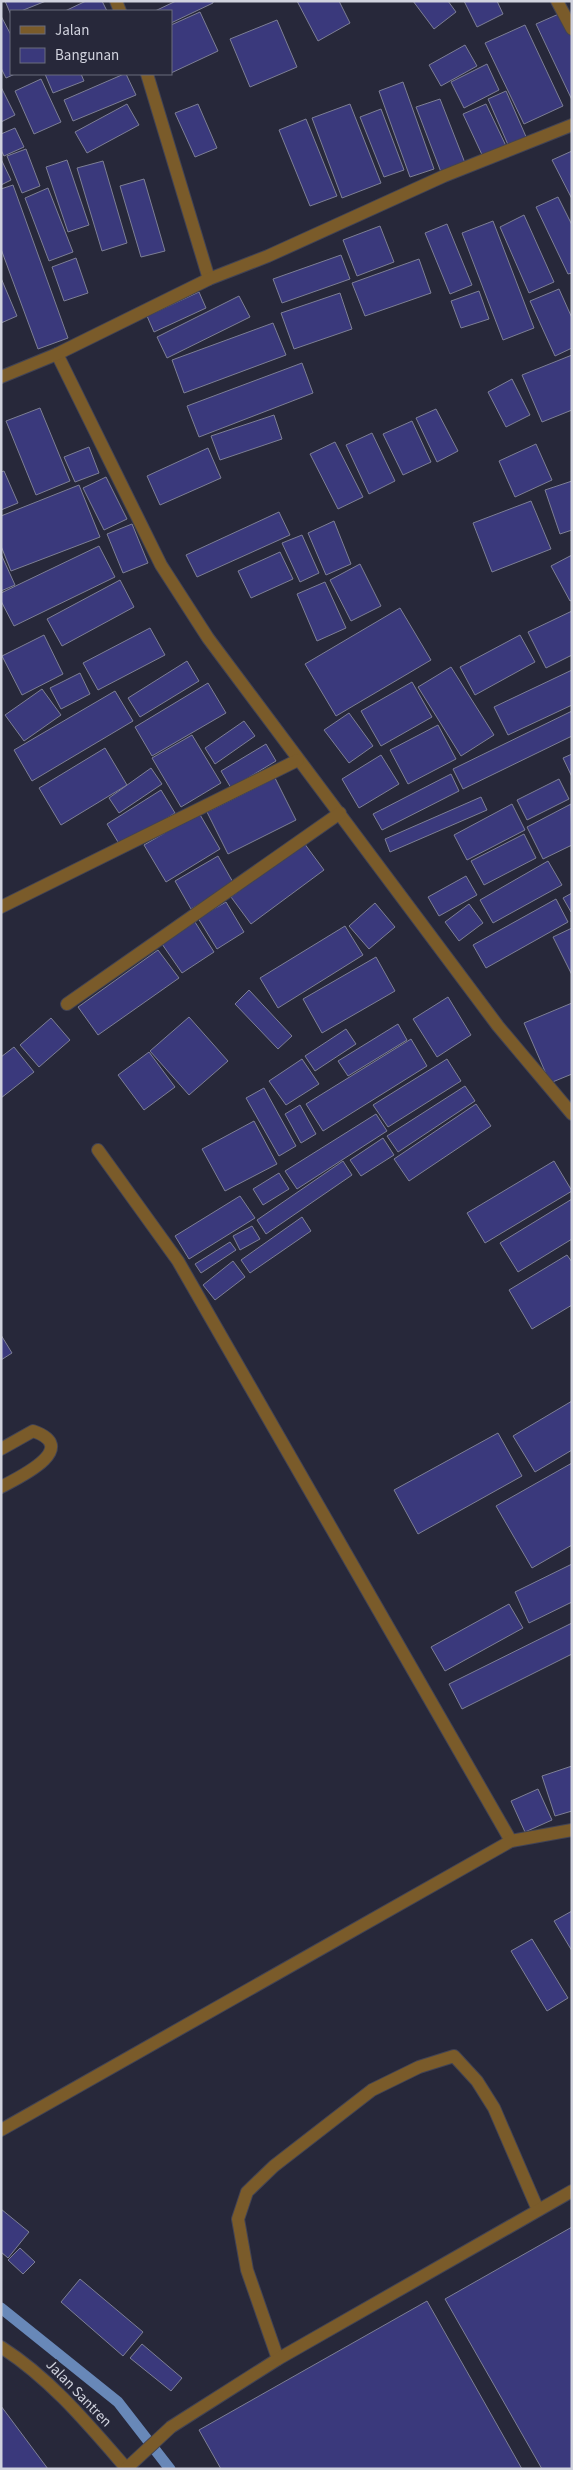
<svg xmlns="http://www.w3.org/2000/svg" width="573" height="2470" font-family="'Source Sans 3',sans-serif">
	<style>
		.lines { fill: none; stroke-linecap: round; stroke-linejoin: round }
		.stream { stroke: #6888b8; stroke-width: 11 }
		.building { fill: #3a397c; stroke: #7d7f95 }
		.minor-casing { stroke: #424354; stroke-width: 14 }
		.minor { stroke: #7a5b2a; stroke-width: 12 }
		.labels { text-anchor: middle; stroke-width: 5; stroke-linejoin: round; paint-order: stroke }
		.street-label { font-size: 15px; fill: #d1d3de; stroke: #27283a }
	</style>
	<rect width="100%" height="100%" fill="#27283a"/>
	<g class="lines">
		<path class="stream" d="M1,2308L118,2402L170,2469"/>
	</g>
	<g class="building">
		<path d="M5,1H46L21,11H11V15Z"/>
		<path d="M86,1H102L107,11H65Z"/>
		<path d="M176,1H213V3L171,23V11H155Z"/>
		<path d="M297,1H339L350,23L318,41Z"/>
		<path d="M413,1H448L456,12L434,29Z"/>
		<path d="M464,1H497L503,14L477,27Z"/>
		<path d="M200,12L218,51L171,73V25Z"/>
		<path d="M561,13L572,37V100L536,24Z"/>
		<path d="M1,16L11,35V74H15L6,78L1,68Z"/>
		<path d="M277,20L297,67L250,87L230,39Z"/>
		<path d="M525,25L563,106L524,124L485,43Z"/>
		<path d="M465,45L477,66L441,86L429,65Z"/>
		<path d="M487,64L499,90L464,108L451,82Z"/>
		<path d="M45,74H81L84,81L53,93Z"/>
		<path d="M124,74H126L136,95L73,121L64,100Z"/>
		<path d="M41,79L61,122L34,134L15,91Z"/>
		<path d="M403,82L434,169L410,177L379,91Z"/>
		<path d="M1,87L15,115L1,122Z"/>
		<path d="M506,91L527,139L509,147L488,99Z"/>
		<path d="M440,99L465,163L441,172L416,107Z"/>
		<path d="M127,104L139,125L87,153L75,132Z"/>
		<path d="M198,104L217,148L195,157L175,113Z"/>
		<path d="M350,104L381,183L342,198L312,118Z"/>
		<path d="M486,104L507,148L484,159L463,114Z"/>
		<path d="M381,109L404,170L384,177L360,117Z"/>
		<path d="M306,119L337,196L310,206L279,130Z"/>
		<path d="M15,128L24,147L4,156L1,150V134Z"/>
		<path d="M26,149L40,186L22,193L7,156Z"/>
		<path d="M572,151V199L552,160Z"/>
		<path d="M1,159L11,180L1,185Z"/>
		<path d="M67,160L89,225L68,232L46,167Z"/>
		<path d="M103,161L127,243L102,251L77,168Z"/>
		<path d="M144,179L165,251L141,257L120,186Z"/>
		<path d="M13,185L68,338L38,349L1,249V189Z"/>
		<path d="M48,188L73,252L49,261L25,198Z"/>
		<path d="M558,197L572,225V273L568,274L536,207Z"/>
		<path d="M524,215L554,282L529,293L500,227Z"/>
		<path d="M493,221L534,328L503,340L462,233Z"/>
		<path d="M447,224L472,285L450,294L425,233Z"/>
		<path d="M380,226L394,262L357,276L343,240Z"/>
		<path d="M341,255L350,279L282,303L273,279Z"/>
		<path d="M76,258L88,293L64,301L52,267Z"/>
		<path d="M419,259L431,293L365,316L352,283Z"/>
		<path d="M1,278L17,316L1,323Z"/>
		<path d="M559,289L572,318V348L555,356L530,301Z"/>
		<path d="M479,291L489,319L461,328L451,301Z"/>
		<path d="M199,292L206,308L154,332L147,316Z"/>
		<path d="M340,293L352,329L294,349L281,313Z"/>
		<path d="M239,296L250,317L167,358L157,337Z"/>
		<path d="M273,323L286,355L184,393L172,360Z"/>
		<path d="M572,355V410L542,422L522,375Z"/>
		<path d="M302,363L313,393L199,437L187,406Z"/>
		<path d="M512,379L530,415L506,427L488,392Z"/>
		<path d="M40,408L70,481L36,495L6,421Z"/>
		<path d="M436,409L458,451L437,462L416,418Z"/>
		<path d="M274,415L282,439L220,460L211,436Z"/>
		<path d="M412,421L431,462L403,475L383,434Z"/>
		<path d="M372,433L395,481L369,494L346,445Z"/>
		<path d="M335,442L363,497L338,509L310,454Z"/>
		<path d="M536,444L552,480L515,497L499,461Z"/>
		<path d="M89,447L99,473L75,482L64,457Z"/>
		<path d="M208,448L221,478L160,505L147,476Z"/>
		<path d="M4,471L18,503L1,510V472Z"/>
		<path d="M106,477L127,519L104,530L83,488Z"/>
		<path d="M572,481V530L560,534L545,490Z"/>
		<path d="M79,485L100,537L11,571L1,546V516Z"/>
		<path d="M531,501L551,549L492,572L473,523Z"/>
		<path d="M279,512L290,535L197,577L186,555Z"/>
		<path d="M334,521L351,564L326,575L308,533Z"/>
		<path d="M132,524L148,563L123,573L107,534Z"/>
		<path d="M302,535L319,573L300,582L282,543Z"/>
		<path d="M99,546L115,577L14,626L1,601V593Z"/>
		<path d="M280,552L293,579L251,598L238,571Z"/>
		<path d="M1,554L15,585L1,591Z"/>
		<path d="M572,555V600L570,601L551,566Z"/>
		<path d="M360,564L381,606L351,621L330,580Z"/>
		<path d="M120,580L134,607L62,646L47,619Z"/>
		<path d="M325,582L346,628L317,641L297,594Z"/>
		<path d="M400,608L431,660L336,716L305,664Z"/>
		<path d="M572,611V655L546,668L528,632Z"/>
		<path d="M150,628L165,655L98,690L83,663Z"/>
		<path d="M44,635L63,674L22,695L2,656Z"/>
		<path d="M520,635L535,662L475,695L460,667Z"/>
		<path d="M187,661L199,681L140,717L128,698Z"/>
		<path d="M451,667L494,735L461,756L418,687Z"/>
		<path d="M572,670V705L508,735L494,707Z"/>
		<path d="M80,673L90,694L61,709L50,688Z"/>
		<path d="M412,682L432,717L381,746L361,711Z"/>
		<path d="M208,683L226,713L152,756L135,727Z"/>
		<path d="M42,689L61,715L24,741L5,715Z"/>
		<path d="M115,691L133,721L32,781L14,750Z"/>
		<path d="M572,711V736L463,789L453,769Z"/>
		<path d="M349,713L373,746L349,763L324,730Z"/>
		<path d="M244,721L255,736L215,764L205,748Z"/>
		<path d="M438,725L456,759L408,784L390,750Z"/>
		<path d="M192,735L221,783L181,807L152,758Z"/>
		<path d="M266,744L276,761L231,788L221,771Z"/>
		<path d="M105,748L127,785L61,825L39,788Z"/>
		<path d="M572,754V777L563,758Z"/>
		<path d="M381,755L399,784L359,808L342,779Z"/>
		<path d="M151,768L162,784L119,813L109,798Z"/>
		<path d="M451,774L459,791L382,830L373,814Z"/>
		<path d="M275,778L296,820L228,854L207,812Z"/>
		<path d="M559,779L569,799L527,820L517,800Z"/>
		<path d="M161,790L175,813L121,847L107,824Z"/>
		<path d="M481,797L487,810L390,852L385,839Z"/>
		<path d="M512,804L525,830L467,860L454,835Z"/>
		<path d="M571,804L572,845L543,859L527,827Z"/>
		<path d="M199,813L220,849L166,882L144,845Z"/>
		<path d="M524,834L536,858L484,885L471,861Z"/>
		<path d="M304,843L324,870L251,924L231,897Z"/>
		<path d="M218,856L234,884L191,909L175,881Z"/>
		<path d="M548,861L562,885L493,923L480,900Z"/>
		<path d="M466,876L477,895L439,916L428,897Z"/>
		<path d="M572,893V912H571L563,898Z"/>
		<path d="M556,899L568,922L486,968L473,945Z"/>
		<path d="M226,902L244,932L217,949L198,918Z"/>
		<path d="M375,903L395,927L369,949L349,926Z"/>
		<path d="M469,904L483,923L459,941L445,922Z"/>
		<path d="M195,922L214,952L182,973L162,944Z"/>
		<path d="M345,926L363,955L278,1008L260,978Z"/>
		<path d="M572,928V975L553,937Z"/>
		<path d="M158,950L179,978L98,1035L78,1007Z"/>
		<path d="M376,957L395,991L322,1033L303,999Z"/>
		<path d="M249,990L292,1036L278,1049L235,1004Z"/>
		<path d="M448,997L471,1035L437,1057L413,1019Z"/>
		<path d="M572,1003V1074L550,1083L524,1023Z"/>
		<path d="M189,1017L228,1061L189,1095L150,1051Z"/>
		<path d="M51,1018L70,1040L39,1067L20,1045Z"/>
		<path d="M398,1024L407,1040L348,1076L338,1061Z"/>
		<path d="M346,1029L356,1044L315,1071L305,1056Z"/>
		<path d="M411,1039L427,1066L323,1131L306,1104Z"/>
		<path d="M14,1047L34,1072L1,1098V1057Z"/>
		<path d="M149,1052L175,1087L144,1110L118,1075Z"/>
		<path d="M302,1059L319,1084L286,1105L269,1081Z"/>
		<path d="M447,1059L461,1081L388,1127L373,1105Z"/>
		<path d="M465,1086L475,1101L398,1152L387,1136Z"/>
		<path d="M264,1088L296,1146L279,1156L246,1098Z"/>
		<path d="M476,1104L491,1126L409,1181L394,1159Z"/>
		<path d="M300,1105L316,1134L301,1143L285,1114Z"/>
		<path d="M376,1114L387,1131L297,1189L285,1171Z"/>
		<path d="M254,1121L277,1164L225,1191L202,1149Z"/>
		<path d="M383,1138L394,1155L361,1176L350,1160Z"/>
		<path d="M343,1161L352,1175L266,1234L257,1220Z"/>
		<path d="M554,1161L572,1191L485,1243L467,1213Z"/>
		<path d="M279,1173L289,1189L263,1205L253,1189Z"/>
		<path d="M240,1196L255,1218L189,1259L175,1236Z"/>
		<path d="M572,1199V1239L518,1272L500,1243Z"/>
		<path d="M302,1217L311,1231L250,1273L241,1260Z"/>
		<path d="M252,1226L260,1239L240,1250L233,1236Z"/>
		<path d="M230,1242L236,1250L201,1273L195,1264Z"/>
		<path d="M567,1255L572,1262V1305L532,1329L509,1290Z"/>
		<path d="M233,1261L245,1277L215,1300L203,1285Z"/>
		<path d="M1,1335L12,1353L1,1360Z"/>
		<path d="M572,1401V1450L535,1472L513,1436Z"/>
		<path d="M498,1433L522,1476L418,1534L394,1490Z"/>
		<path d="M572,1463V1545L532,1568L496,1506Z"/>
		<path d="M572,1564V1602L529,1623L515,1592Z"/>
		<path d="M509,1604L523,1628L445,1671L431,1647Z"/>
		<path d="M572,1623V1654L462,1709L449,1684Z"/>
		<path d="M572,1766V1811L555,1816L542,1776Z"/>
		<path d="M538,1789L552,1820L525,1832L511,1801Z"/>
		<path d="M572,1911V1951L554,1921Z"/>
		<path d="M532,1939L568,1998L547,2011L511,1951Z"/>
		<path d="M1,2209L29,2232L8,2258L1,2252Z"/>
		<path d="M572,2227V2469H542L445,2299Z"/>
		<path d="M20,2248L35,2262L23,2274L8,2260Z"/>
		<path d="M80,2279L143,2332L123,2356L61,2302Z"/>
		<path d="M427,2301L522,2469H221L199,2430Z"/>
		<path d="M142,2344L182,2378L171,2391L130,2358Z"/>
		<path d="M1,2406L48,2469H1Z"/>
	</g>
	<g class="lines">
		<defs>
			<g id="minor">
				<path d="M116,1L120,11"/>
				<path d="M557,1L572,29"/>
				<path d="M147,74L209,279"/>
				<path d="M57,354L161,565L208,638L498,1026L572,1114"/>
				<path d="M1,377L57,354L209,279L268,256L444,176L572,125"/>
				<path d="M1,907L298,760"/>
				<path d="M67,1004L340,813"/>
				<path d="M98,1150L178,1261L511,1841"/>
				<path d="M1,1449L33,1431C82,1448 18,1478 1,1487"/>
				<path d="M1,2130L511,1841L572,1830"/>
				<path d="M1,2347C51,2379 88,2424 127,2469"/>
				<path d="M278,2359L247,2270L238,2219L247,2192L274,2166L372,2090L419,2067L454,2056L477,2081L494,2108L538,2210"/>
				<path d="M127,2468L171,2427L278,2359L572,2191"/>
			</g>
		</defs>
		<use href="#minor" class="minor-casing"/>
		<use href="#minor" class="minor"/>
	</g>
	<g class="labels">
		<g class="street-label">
			<text transform="translate(79 2393) rotate(46)" y="5">Jalan Santren</text>
		</g>
	</g>
	<rect width="573" height="2470" fill="none" stroke="#d1d3de" stroke-width="5"/>
	<rect x="10" y="10" width="162" height="65" fill="#27283a" stroke="#6b6c7c"/>
	<rect x="20" y="26" width="25" height="8" fill="#7a5b2a" stroke="#6b6c7c"/>
	<text x="55" y="35" font-size="15" fill="#d1d3de">Jalan</text>
	<rect x="20" y="48" width="25" height="15" fill="#3a397c" stroke="#6b6c7c"/>
	<text x="55" y="60" font-size="15" fill="#d1d3de">Bangunan</text>
</svg>
